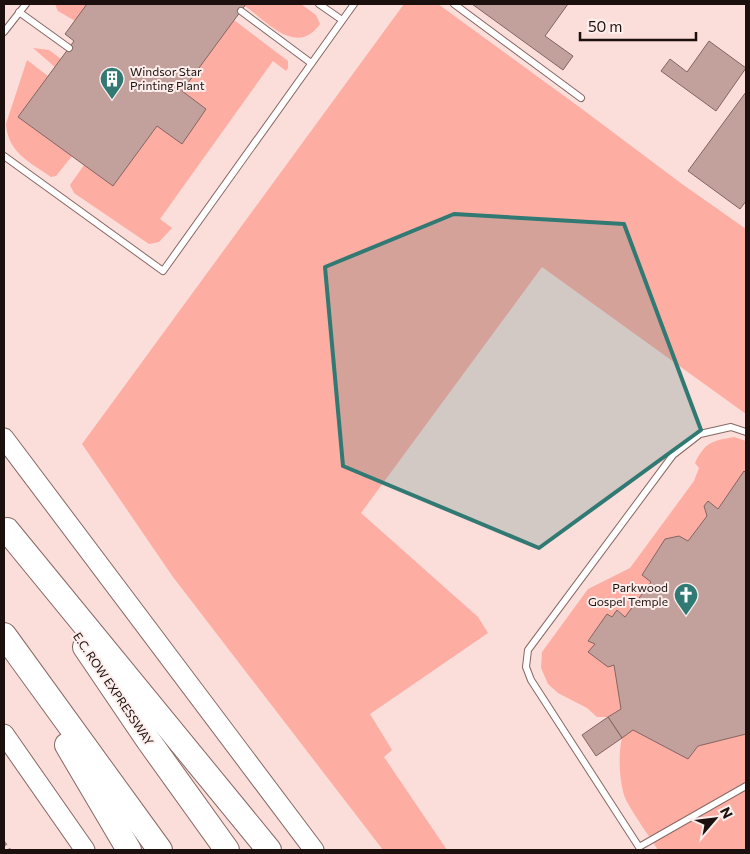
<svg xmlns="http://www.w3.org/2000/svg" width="750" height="854" font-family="Commissioner,sans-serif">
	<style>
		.green { fill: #feada3 }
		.building { fill: #c2a09b; stroke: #846460 }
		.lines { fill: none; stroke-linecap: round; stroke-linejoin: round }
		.service-casing { stroke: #886864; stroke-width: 8 }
		.secondary-casing { stroke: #886864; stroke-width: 21 }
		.motorway-casing { stroke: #886864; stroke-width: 26 }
		.path { stroke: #9e8885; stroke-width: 2.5; stroke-dasharray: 4 4; stroke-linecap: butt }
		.service { stroke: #fff; stroke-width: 6 }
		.secondary { stroke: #fff; stroke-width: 19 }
		.motorway { stroke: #fff; stroke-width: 24 }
		.marked { fill: #317973; fill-opacity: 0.2; stroke: #317973; stroke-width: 4; stroke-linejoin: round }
		.labels { text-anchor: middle; stroke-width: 4; stroke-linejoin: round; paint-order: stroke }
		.poi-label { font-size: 12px; fill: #1c100e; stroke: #fdeeec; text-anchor: start }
		.street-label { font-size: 12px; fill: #1c100e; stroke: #fdeeec }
	</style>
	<rect width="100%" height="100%" fill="#fbddd9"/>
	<g class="green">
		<path d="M55,4H87L75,21L58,11Z"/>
		<path d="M246,4H301L316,15L320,24C297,57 267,22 245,6Z"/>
		<path d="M404,4H438L582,109L682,184L746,229V414L542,267L361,513L478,617L488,633L370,714L392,750L384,757L447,850H383L173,577L82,444Z"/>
		<path d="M234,20L288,61V68L286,71L273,61L160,219L172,228L159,242L149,244L74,193L70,185L84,165L113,186L157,126L182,143L206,109L182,91Z"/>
		<path d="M33,48L49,50L61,59L55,67Z"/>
		<path d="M27,60L48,76L18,117L72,156L56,176L51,177C30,162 8,153 6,124Z"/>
		<path d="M734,437L746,441V473L744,472L718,509L708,501L704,506L707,516L688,541L679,536L665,539L642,575L651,582L625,617L618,610L612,617L607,615L588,640L595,644L589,652L614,665L621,709L608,717H597L587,708L558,693L548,684L541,668L542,652L588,589L630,568L694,481L699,468L695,463C705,442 712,441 734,437Z"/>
		<path d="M633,730L688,759L698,746L746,734V850H658C648,834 635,817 626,800C619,784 618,754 622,738Z"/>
	</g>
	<g class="building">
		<path d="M87,4H246L182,91L206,109L200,118L182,144L157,126L113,186L18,117L74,41L65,34Z"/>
		<path d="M472,4H568L545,36L573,56L563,70Z"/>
		<path d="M709,41L746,68L716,111L661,71L670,59L687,72Z"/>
		<path d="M746,92V201L740,209L688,171Z"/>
		<path d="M744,471L746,473V734L698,746L688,759L633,730L622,738L608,717L621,709L614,665L608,667L588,652L595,644L588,641L607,614L612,617L617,610L625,617L651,582L642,575L665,539L679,536L688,541L707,516L704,506L708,501L718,509Z"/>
		<path d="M608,717L622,738L596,756L582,735Z"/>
	</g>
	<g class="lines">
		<defs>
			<g id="service">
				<path d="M319,4L342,20"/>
				<path d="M454,4L581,98"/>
				<path d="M241,11L311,63"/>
				<path d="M19,12L69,48"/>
				<path d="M4,32L26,4"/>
				<path d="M4,156L163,271L354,4"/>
				<path d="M746,432L731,427L700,434L673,455L528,650L526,667L531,680L639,847L746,786"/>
			</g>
			<g id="secondary">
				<path d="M4,438L314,850"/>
				<path d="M4,734L85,850"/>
			</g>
			<g id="motorway">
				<path d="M7,530L269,850"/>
				<path d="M4,635L160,850"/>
				<path d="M85,647L148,740L227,850"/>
				<path d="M67,745L129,850"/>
			</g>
		</defs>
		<use href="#service" class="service-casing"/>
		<use href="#secondary" class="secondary-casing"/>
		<use href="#motorway" class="motorway-casing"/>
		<path class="path" d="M4,842L10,850"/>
		<use href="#service" class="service"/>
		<use href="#secondary" class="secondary"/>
		<use href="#motorway" class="motorway"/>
	</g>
	<path class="marked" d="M454,214L624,224L701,430L539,548L343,466L325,267Z"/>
	<defs>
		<symbol id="building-pin" viewBox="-11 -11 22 30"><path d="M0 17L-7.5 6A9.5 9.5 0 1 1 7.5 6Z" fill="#317973" stroke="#fdeeec"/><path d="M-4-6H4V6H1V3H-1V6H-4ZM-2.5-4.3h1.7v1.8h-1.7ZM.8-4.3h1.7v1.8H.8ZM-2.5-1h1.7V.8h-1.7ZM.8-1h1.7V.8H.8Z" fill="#fff"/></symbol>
		<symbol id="church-pin" viewBox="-11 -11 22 30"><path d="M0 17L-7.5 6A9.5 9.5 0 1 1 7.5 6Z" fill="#317973" stroke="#fdeeec"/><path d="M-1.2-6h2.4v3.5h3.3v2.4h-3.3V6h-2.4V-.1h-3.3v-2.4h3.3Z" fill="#fff"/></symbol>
	</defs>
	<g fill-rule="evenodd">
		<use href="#building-pin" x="98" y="65" width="28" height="38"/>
		<use href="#church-pin" x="672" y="581" width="28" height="38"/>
	</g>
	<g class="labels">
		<g class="poi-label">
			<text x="130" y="76">Windsor Star<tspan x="130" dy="14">Printing Plant</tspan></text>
			<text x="668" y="592" text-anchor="end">Parkwood<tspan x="668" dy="14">Gospel Temple</tspan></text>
		</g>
		<g class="street-label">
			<text transform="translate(113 689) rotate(56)" y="4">E.C. ROW EXPRESSWAY</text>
		</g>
	</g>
	<rect width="750" height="854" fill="none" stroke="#1c100e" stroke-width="10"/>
	<g transform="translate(715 819) rotate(62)" stroke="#fdeeec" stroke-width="4" paint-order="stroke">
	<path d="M0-4L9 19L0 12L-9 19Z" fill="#1c100e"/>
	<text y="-8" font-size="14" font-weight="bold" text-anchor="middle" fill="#1c100e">N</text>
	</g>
	<path d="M580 32v8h116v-8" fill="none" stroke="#1c100e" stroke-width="2.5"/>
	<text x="588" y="32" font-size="15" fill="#1c100e" stroke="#fdeeec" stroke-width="4" paint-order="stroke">50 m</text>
</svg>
